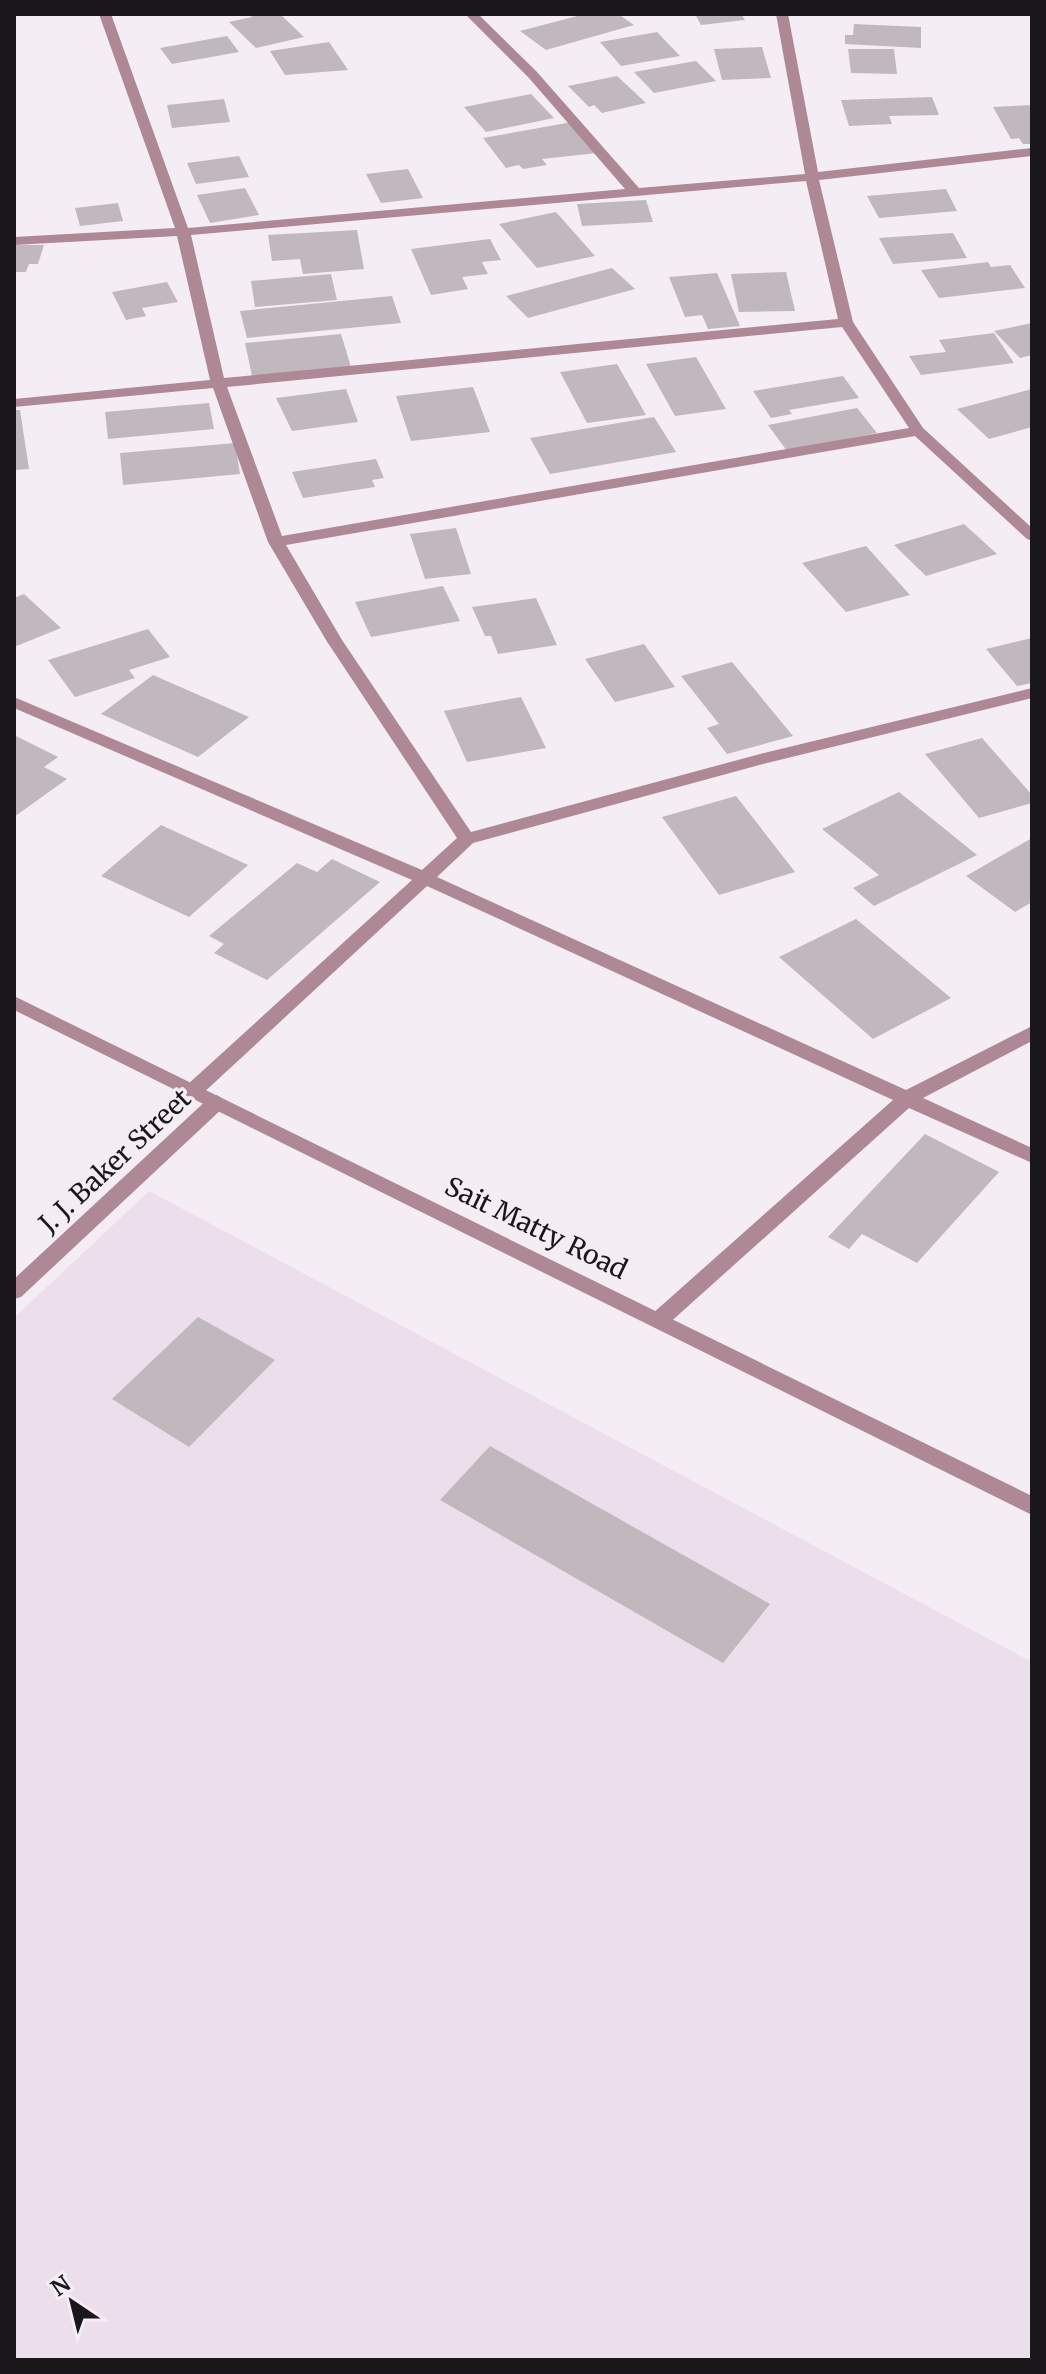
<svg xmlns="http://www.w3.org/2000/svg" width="1046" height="2374" font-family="Merriweather,serif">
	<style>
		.built { fill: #ecdeeb }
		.building { fill: #c1b8be }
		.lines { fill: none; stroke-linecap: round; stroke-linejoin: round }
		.minor { fill: #ae8895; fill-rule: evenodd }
		.tertiary { fill: #ae8895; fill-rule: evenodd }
		.labels { text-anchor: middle; stroke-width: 7; stroke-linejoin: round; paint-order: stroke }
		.street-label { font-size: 26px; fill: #1a171a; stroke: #f5edf4 }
	</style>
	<rect width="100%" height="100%" fill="#f5edf4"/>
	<path class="built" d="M149,1191L1032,1662V2360H14V1318Z"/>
	<g class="building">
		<path d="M249,14H280L304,37L256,48L229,22L252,17Z"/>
		<path d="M585,14H618L634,25L546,50L520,31Z"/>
		<path d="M695,14H741L745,20L701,25Z"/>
		<path d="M854,24L921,27V48L845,44V35H853Z"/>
		<path d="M657,32L680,56L621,66L600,42Z"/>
		<path d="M227,36L239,52L172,64L160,48Z"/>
		<path d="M329,42L348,70L285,75L270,51Z"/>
		<path d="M762,47L771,78L722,80L714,49Z"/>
		<path d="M848,49H894L897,74L851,73Z"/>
		<path d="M696,61L716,81L654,93L634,72Z"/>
		<path d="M617,76L646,103L602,113L594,105L589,107L568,86Z"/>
		<path d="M531,94L554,118L486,132L464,107Z"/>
		<path d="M932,97L939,115L889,116L892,124L849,126L841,100Z"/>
		<path d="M224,99L230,122L172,128L167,105Z"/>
		<path d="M1032,105V144H1023L1019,138L1011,139L993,107Z"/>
		<path d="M572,122L597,153L542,159L547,165L523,169L519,165L506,168L483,138Z"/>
		<path d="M239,156L249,177L196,184L187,163Z"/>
		<path d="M408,169L423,198L381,203L366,174Z"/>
		<path d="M245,188L259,215L210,223L197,195Z"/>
		<path d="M946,189L957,211L879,218L867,196Z"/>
		<path d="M646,200L653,222L582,226L577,204Z"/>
		<path d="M118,203L123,221L80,226L75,208Z"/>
		<path d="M556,212L595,256L537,268L499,224Z"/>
		<path d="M357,230L364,269L303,274L300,259L272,261L268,235Z"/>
		<path d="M953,233L967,258L893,264L879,238Z"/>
		<path d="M490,239L501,260L482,262L488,274L462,277L468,289L431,295L411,249Z"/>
		<path d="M14,245H44L38,264H29L26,272H14Z"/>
		<path d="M988,262L991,267L1010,265L1025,288L939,298L921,270Z"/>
		<path d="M612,268L635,289L528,318L506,296Z"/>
		<path d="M786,272L795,311L739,312L731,274Z"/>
		<path d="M717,273L740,326L708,329L702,315L685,317L669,277Z"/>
		<path d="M331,274L337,300L255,307L251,281Z"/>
		<path d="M167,282L178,302L142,308L146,316L126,320L112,292Z"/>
		<path d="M392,296L401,323L247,338L240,311Z"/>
		<path d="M1032,323V355L1020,358L994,331Z"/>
		<path d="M994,333L1014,363L921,375L909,356L946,352L939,340Z"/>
		<path d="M341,334L351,367L252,376L245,343Z"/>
		<path d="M696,357L726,409L675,416L646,364Z"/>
		<path d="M617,364L646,415L587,423L560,372Z"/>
		<path d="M843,376L859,398L789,410L792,414L771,418L753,391Z"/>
		<path d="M473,387L490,432L411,441L396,396Z"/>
		<path d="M346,389L358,422L292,431L276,398Z"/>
		<path d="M1032,389V427L989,439L957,409Z"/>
		<path d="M209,403L214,429L108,439L105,412Z"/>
		<path d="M857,408L877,433L787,451L768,425Z"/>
		<path d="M14,410H20L29,469L14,470Z"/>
		<path d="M654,417L676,452L550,474L530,438Z"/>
		<path d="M235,443L240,474L123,485L120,453Z"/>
		<path d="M376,459L384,478L372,480L375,487L303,498L292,472Z"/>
		<path d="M964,524L997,554L926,576L894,545Z"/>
		<path d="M456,528L471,574L425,579L410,534Z"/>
		<path d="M866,546L910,595L846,612L802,563Z"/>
		<path d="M443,586L460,621L371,637L355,602Z"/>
		<path d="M24,594L61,628L14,647V598Z"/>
		<path d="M536,598L557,645L498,654L491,636H485L472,607Z"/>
		<path d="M148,629L170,657L129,670L135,678L75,697L48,660Z"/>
		<path d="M1032,638V683L1017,686L986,649Z"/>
		<path d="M644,644L675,687L615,702L585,659Z"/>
		<path d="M732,662L793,736L727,754L707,728L719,724L681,676Z"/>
		<path d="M153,675L249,717L198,757L101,714Z"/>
		<path d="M521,697L546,748L467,762L444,711Z"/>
		<path d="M14,735L58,757L44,767L67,779L14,817Z"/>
		<path d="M982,738L1032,795V803L979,818L925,754Z"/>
		<path d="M899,792L977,855L874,906L853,888L879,875L822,829Z"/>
		<path d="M736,796L795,872L719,895L662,817Z"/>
		<path d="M161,825L248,865L189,917L101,876Z"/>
		<path d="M1032,838V902L1015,912L966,876Z"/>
		<path d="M332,859L380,882L267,980L214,953L224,944L209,936L297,863L317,872Z"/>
		<path d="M856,919L951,998L873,1039L779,957Z"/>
		<path d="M925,1134L999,1172L917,1263L862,1234L849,1249L828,1237Z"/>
		<path d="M198,1317L275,1360L189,1447L112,1399Z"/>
		<path d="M490,1446L770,1604L723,1663L440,1500Z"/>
	</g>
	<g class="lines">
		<g class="minor">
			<path d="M99,14H111L188,228L625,189L529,78L465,14H478L537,72L639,188L805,174L776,14H788L818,172L1032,148V156L819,180L853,322L923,428L1032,528V541L1027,539L915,436L286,545L342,640L471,832L760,754L1032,688V698L763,764L473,843L437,877L906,1090L1032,1026V1041L923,1098L1032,1148V1163L909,1108L666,1326H652L649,1320L652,1314L893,1100L427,886L201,1095H187L184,1090L187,1085L412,880L14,708V697L422,870L457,838L326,640L268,542L213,388L14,407V399L210,380L177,236L14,245V237L175,228ZM806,181L838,319L224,378L191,235ZM842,327L909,428L282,536L227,387Z"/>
			<path d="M217,1095L227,1102L224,1107L21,1297L14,1299V1279L210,1097Z"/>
		</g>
		<path class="tertiary" d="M14,996L1032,1496V1515L14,1010Z"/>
	</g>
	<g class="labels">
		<g class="street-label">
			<text transform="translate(115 1161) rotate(-43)" y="9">J. J. Baker Street</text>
			<text transform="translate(536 1228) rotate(26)" y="9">Sait Matty Road</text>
		</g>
	</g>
	<rect width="1046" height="2374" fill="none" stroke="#1a171a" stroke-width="32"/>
	<g transform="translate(72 2302) rotate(325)" stroke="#f5edf4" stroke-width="6" paint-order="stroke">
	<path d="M0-6L14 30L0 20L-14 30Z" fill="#1a171a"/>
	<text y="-12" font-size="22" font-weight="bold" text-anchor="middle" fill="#1a171a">N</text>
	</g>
</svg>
